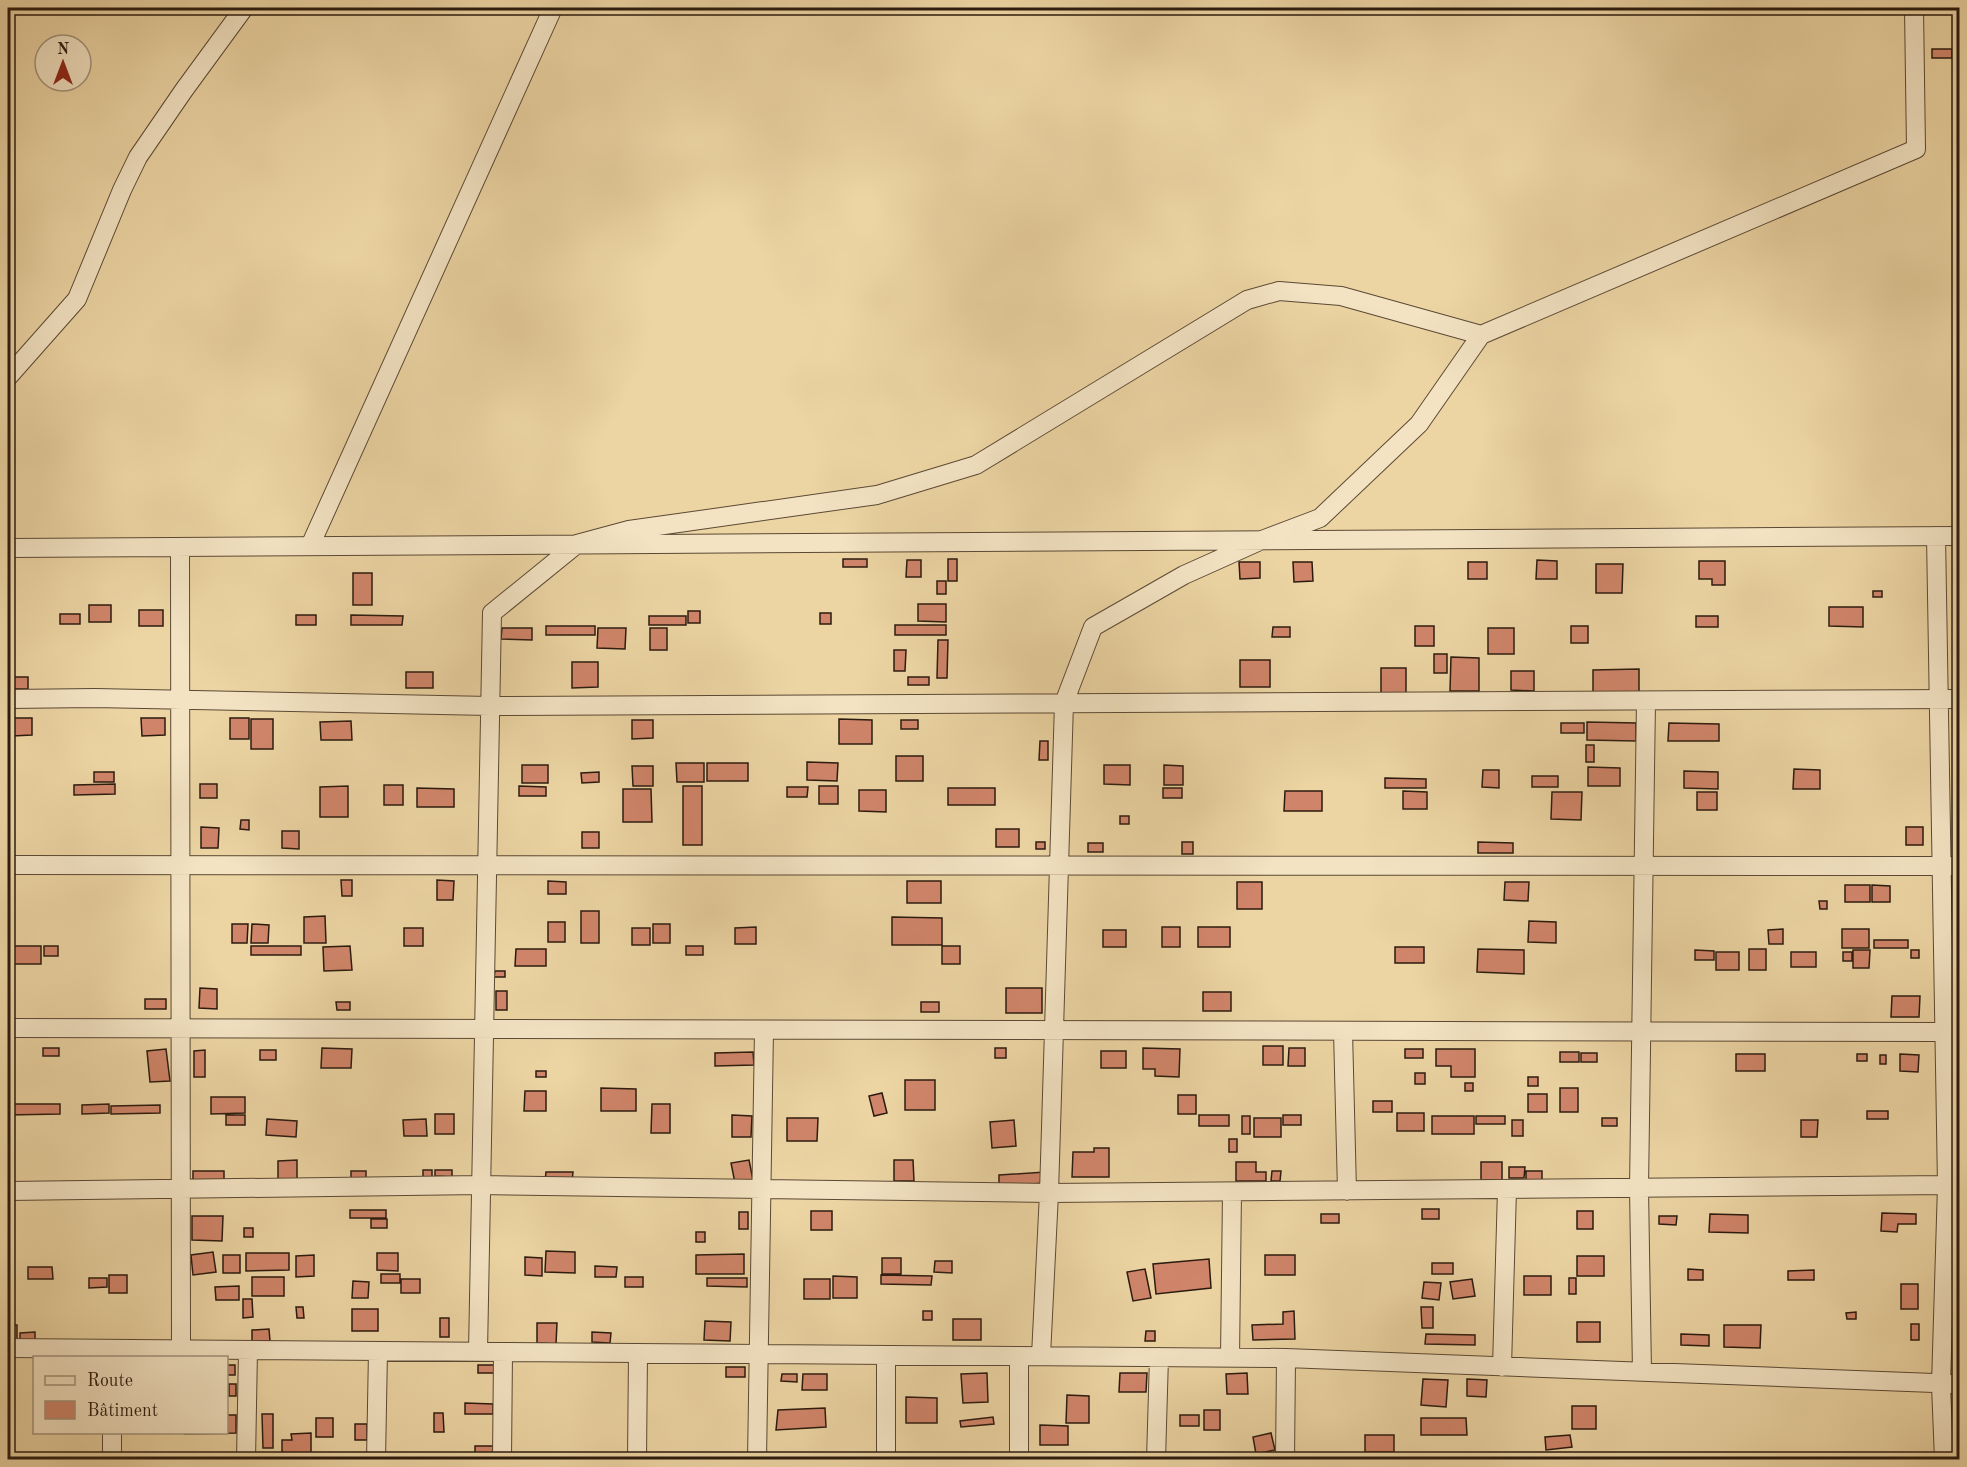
<svg xmlns="http://www.w3.org/2000/svg" width="1967" height="1467" viewBox="0 0 1967 1467" font-family="'Old Standard TT',serif">
<rect width="100%" height="100%" fill="#ecd4a3"/>
<filter id="stains"><feTurbulence type="fractalNoise" baseFrequency=".00333" numOctaves="4"/><feColorMatrix values="0 0 0 0 .2 0 0 0 0 .09 0 0 0 0 .02 0 0 0 .5 -.17"/></filter>
<radialGradient id="worn" r=".72"><stop offset=".6" stop-color="#630" stop-opacity="0"/><stop offset="1" stop-color="#630" stop-opacity=".3"/></radialGradient>
<path fill="#d0856a" stroke="#2b1b0f" stroke-width="1.5" d="M1932 49H1952V58H1932Z
M843 559H867V567H843Z
M948 559H957V581H948Z
M907 560H921V577H906Z
M1537 560 1557 561V579H1536Z
M1699 561H1725V585H1712V579H1699Z
M1239 562H1260V578L1240 579Z
M1293 562H1312L1313 581 1294 582Z
M1468 562H1487V579H1468Z
M1596 564H1623L1622 593H1596Z
M353 573H372V605H353Z
M937 581H946V594H937Z
M1873 591H1882V597H1873Z
M918 604H946V622L918 621Z
M89 605H111V622H89Z
M1829 607H1863V627L1829 626Z
M139 610H163V626H139Z
M688 611H700V623H688Z
M820 613H831V624H820Z
M60 614H80V624H60Z
M296 615H316V625H296Z
M351 615 403 616 402 625H351Z
M649 616H686V625H649Z
M1696 616H1718V627H1696Z
M895 625H946V635H895Z
M546 626H595V635H546Z
M1415 626H1434V646H1415Z
M1571 626H1588V643H1571Z
M1273 627H1290V637H1272Z
M502 628H532V640L501 639Z
M598 628H626L625 649 597 648Z
M650 628H667V650H650Z
M1488 628H1514V654H1488Z
M938 640H948L947 678H937Z
M894 650H906L905 671H894Z
M1434 654H1447V673H1434Z
M1451 657 1479 658V691H1450Z
M1240 660H1270V687H1240Z
M572 662H598V687L572 688Z
M1381 668H1406V694H1381Z
M1639 669V692H1593V670Z
M1511 671H1534V691L1511 690Z
M406 672H433V688H406Z
M8 677H28V689H8Z
M908 677H929V685H908Z
M12 718H32V735L12 736Z
M141 718H165V735L142 736Z
M230 718H249V739H230Z
M251 719H273V749H251Z
M839 719 872 720V744H839Z
M632 720H653V738L632 739Z
M901 720H918V729H901Z
M351 721 352 740H321L320 722Z
M1587 722 1636 723V741L1587 740Z
M1561 723H1584V733H1561Z
M1669 723 1719 724V741H1668Z
M1040 741H1048V760H1039Z
M1586 745H1594V762H1586Z
M896 756H923V781H896Z
M807 762 838 763 837 781 807 780Z
M676 763H704V782H677Z
M707 763H748V781H707Z
M522 765H548V783H522Z
M1104 765H1130V785L1104 784Z
M1164 765 1183 766V785H1164Z
M632 766H653V786H633Z
M1588 767 1620 768V786H1588Z
M1794 769 1820 770V789H1793Z
M1483 770H1499V788L1482 787Z
M1684 771 1718 772V789L1684 788Z
M94 772H114V782H94Z
M599 772V782L582 783 581 773Z
M1532 776H1558V787H1532Z
M1385 778 1426 779V788H1385Z
M115 784V794L74 795V785Z
M200 784H217V798H200Z
M384 785H403V805H384Z
M348 786V817H320V787Z
M519 786 546 787V796H519Z
M683 786H702V845H683Z
M819 786H838V804H819Z
M787 787H808L807 797H787Z
M417 788 454 789V807H417Z
M948 788H995V805H948Z
M1163 788H1182V798H1163Z
M623 789H651L652 822H623Z
M859 790H886V812L859 811Z
M1285 791H1322V811H1284Z
M1403 791 1427 792V809H1403Z
M1552 792H1582L1581 820 1551 819Z
M1697 792H1717V810H1697Z
M1120 816H1129V824H1120Z
M241 820H249V830L240 829Z
M201 827 219 828 218 848H201Z
M1906 827H1923V845H1906Z
M996 829H1019V847H996Z
M282 831H299V849L282 848Z
M582 832H599V848H582Z
M1036 842H1045V849H1036Z
M1182 842H1193V854H1182Z
M1478 842 1513 843V853H1478Z
M1088 843H1103V852H1088Z
M341 880H352V896H342Z
M437 880 454 881 453 900H437Z
M1956 880H1960V897L1956 896Z
M548 881 566 882V894H548Z
M907 881H941V903H907Z
M1237 882H1262V909H1237Z
M1505 882H1529L1528 901 1504 900Z
M1845 885H1870V902H1845Z
M1872 885 1890 886V902H1872Z
M1819 901H1827V909H1820Z
M581 911H599V943H581Z
M325 916 326 943H304V917Z
M892 917 942 918V945H892Z
M1529 921 1556 922V943L1528 942Z
M548 922H565V942H548Z
M232 924H248L247 943H232Z
M252 924 269 925 268 943H251Z
M653 924H670V943H653Z
M756 927V944H735V928Z
M1162 927H1180V947H1162Z
M1198 927H1230V947H1198Z
M404 928H423V946H404Z
M632 928H650V945H632Z
M1783 929V944H1769L1768 930Z
M1842 929H1869V948H1842Z
M1103 930H1126V947H1103Z
M1874 940H1908V948H1874Z
M10 946H41V964H10Z
M44 946H58V956H44Z
M251 946H301V955H251Z
M350 946 352 970 324 971 323 947Z
M686 946H703V955H686Z
M942 946H960V964H942Z
M1395 947H1424V963H1395Z
M516 949H546V966H515Z
M1478 949 1524 950V974L1477 972Z
M1749 949H1766V970H1749Z
M1695 950 1714 951V960H1695Z
M1853 950H1870L1869 968H1853Z
M1911 950H1919V958H1911Z
M1716 952H1739V970H1716Z
M1791 952H1816V967H1791Z
M1843 952H1852V961H1843Z
M495 971H505V977H494Z
M200 988 217 989V1009L199 1008Z
M1006 988H1042V1013H1006Z
M496 991H507V1010H496Z
M1203 992H1231V1011H1203Z
M1892 996H1920L1919 1017H1891Z
M145 999H166V1009H145Z
M336 1002H350V1010H337Z
M921 1002H939V1012H921Z
M1263 1046H1283V1065H1263Z
M43 1048H59V1056H43Z
M322 1048 352 1049 351 1068H321Z
M995 1048H1006V1058H995Z
M1143 1048 1180 1049 1179 1077 1155 1076V1069H1143Z
M1289 1048H1305V1066H1288Z
M166 1049 170 1081 150 1082 147 1051Z
M1405 1049H1423V1058H1405Z
M1436 1049H1475V1077H1451V1066H1436Z
M205 1050V1077H194V1051Z
M260 1050H276V1060H260Z
M1101 1051H1126V1068H1101Z
M753 1052 754 1065 715 1066V1053Z
M1560 1052H1579V1062H1560Z
M1581 1053H1597V1062H1581Z
M1736 1054H1765V1071H1736Z
M1857 1054H1867V1061H1857Z
M1900 1054 1919 1055 1918 1072 1900 1071Z
M1880 1055H1886V1064H1880Z
M536 1071H546V1077H536Z
M1415 1073H1425V1084H1415Z
M1528 1077H1538V1086H1528Z
M905 1080H935V1110H905Z
M1465 1083H1473V1091H1465Z
M601 1088 636 1089V1111H601Z
M1560 1088H1578V1112H1560Z
M525 1091H546V1111H524Z
M882 1093 887 1113 874 1116 869 1096Z
M1528 1094H1547V1112H1528Z
M1178 1095H1196V1114H1178Z
M211 1097H245V1113L211 1114Z
M1373 1101H1392V1112H1373Z
M8 1104H60V1114L8 1115Z
M109 1104V1113L82 1114V1105Z
M652 1104H670V1133H651Z
M160 1105V1113L111 1114V1106Z
M1867 1111H1888V1119H1867Z
M1397 1113H1424V1131H1397Z
M435 1114H454V1134H435Z
M226 1115H245V1125H226Z
M732 1115 752 1116 751 1137H732Z
M1199 1115H1229V1126H1199Z
M1283 1115H1301V1125H1283Z
M1242 1116H1250V1134H1242Z
M1432 1116H1474V1134H1432Z
M1476 1116H1505V1124H1476Z
M787 1118H818L817 1141H787Z
M1254 1118H1281V1137H1254Z
M1602 1118H1617V1126H1602Z
M267 1119 297 1121 296 1137 266 1135Z
M426 1119 427 1136H404L403 1120Z
M1014 1120 1016 1146 992 1148 990 1122Z
M1512 1120H1523V1136H1512Z
M1801 1120H1818L1817 1137H1801Z
M1229 1139H1237V1152H1229Z
M1094 1148H1109V1177H1072L1073 1152H1094Z
M297 1160V1180H278V1161Z
M749 1160 753 1180 735 1183 731 1163Z
M894 1160H913L914 1181H894Z
M1236 1162H1256V1172H1266V1181H1236Z
M1481 1162H1502V1180H1481Z
M1509 1167H1525L1524 1178H1509Z
M423 1170H432V1177H423Z
M435 1170H452V1177L435 1176Z
M193 1171H224V1181H193Z
M351 1171H366V1181H351Z
M1272 1171H1281L1280 1181H1271Z
M1526 1171H1542V1182H1526Z
M546 1172H573L572 1181H545Z
M1045 1172 1046 1183 999 1186V1175Z
M1422 1209H1439V1219H1422Z
M350 1210H386V1218H350Z
M811 1211H832V1230H811Z
M1577 1211H1593V1229H1577Z
M739 1212H748V1229H739Z
M1882 1213 1916 1214V1224H1898L1897 1232 1881 1231Z
M1321 1214H1339V1223H1321Z
M1710 1214 1748 1215V1233L1709 1232Z
M192 1216H223L222 1241 192 1240Z
M1659 1216H1677L1676 1225 1659 1224Z
M371 1219H387V1228H371Z
M244 1228H253V1237H244Z
M696 1232H705V1242H696Z
M546 1251 575 1252V1273L545 1272Z
M213 1252 216 1272 193 1275 191 1255Z
M246 1253H289V1270L246 1271Z
M377 1253H398V1271L377 1270Z
M744 1254V1274H696V1255Z
M223 1255H240V1273H223Z
M314 1255V1276L296 1277V1256Z
M1265 1255H1295V1275H1265Z
M1577 1256H1604V1276H1577Z
M525 1257 542 1258V1276L525 1275Z
M882 1258H901V1274H882Z
M1209 1259 1211 1288 1156 1294 1153 1264Z
M935 1261H952V1273L934 1272Z
M1432 1263H1453V1274H1432Z
M595 1266 617 1267 616 1277H595Z
M28 1267H52L53 1279H28Z
M1145 1269 1151 1298 1133 1301 1127 1272Z
M1688 1269 1703 1270V1280H1688Z
M1814 1270V1280H1788V1271Z
M381 1274H400V1283H381Z
M109 1275H127V1293H109Z
M881 1275 932 1276 931 1285 881 1284Z
M833 1276 857 1277V1298H833Z
M1524 1276H1551V1295H1524Z
M252 1277H284V1296H252Z
M625 1277H643V1287H625Z
M89 1278H107V1287L89 1288Z
M707 1278H747V1287L707 1286Z
M1569 1278H1576V1294H1569Z
M401 1279H420V1293H401Z
M804 1279H830V1299H804Z
M1472 1279 1475 1296 1453 1299 1450 1282Z
M353 1281 369 1282 368 1298H352Z
M1424 1282 1441 1283 1439 1300 1422 1298Z
M1901 1284H1918V1309H1901Z
M239 1286V1300H216L215 1287Z
M243 1299H252L253 1317 243 1318Z
M296 1307H303L304 1318H297Z
M1421 1307H1433V1328H1422Z
M352 1309H378V1331H352Z
M923 1311H932V1320H923Z
M1294 1311 1295 1339 1253 1340 1252 1325 1283 1324V1312Z
M1856 1312V1319H1847L1846 1313Z
M440 1318H449V1337H440Z
M953 1319H981V1340H953Z
M705 1321 731 1322 730 1341 704 1340Z
M1577 1322H1600V1342H1577Z
M537 1323H557L556 1344 537 1343Z
M1911 1324H1919V1340H1911Z
M8 1325H17V1341H8Z
M1724 1325H1761L1760 1348 1724 1347Z
M269 1329 270 1341H252V1330Z
M1146 1331H1155V1341H1145Z
M35 1332V1342H20V1333Z
M592 1332 611 1333 610 1343 592 1342Z
M1426 1334 1475 1335V1345L1425 1344Z
M1681 1334 1709 1335V1346L1681 1345Z
M226 1365H235V1375H226Z
M478 1365H494V1373H478Z
M726 1367H745V1377H726Z
M987 1373 988 1402 963 1403 961 1374Z
M1120 1373H1147L1146 1392H1119Z
M1247 1373 1248 1394H1227L1226 1374Z
M782 1374H797V1382L781 1381Z
M803 1374H827V1390H802Z
M1423 1379 1448 1380 1446 1407 1421 1405Z
M1467 1379 1487 1380 1486 1397 1467 1396Z
M229 1384H236V1396H229Z
M1067 1395 1089 1396V1423H1066Z
M906 1397 937 1398V1423H906Z
M465 1403 493 1404V1414H465Z
M1572 1406H1596V1429H1572Z
M825 1408 826 1427 776 1430 778 1410Z
M1204 1410H1220V1430H1204Z
M434 1413H443L444 1432H434Z
M262 1414H273V1448H263Z
M226 1415H236V1433L185 1434V1432H226Z
M1180 1415H1199V1426H1180Z
M993 1417 994 1424 961 1427 960 1421Z
M316 1418H333V1437H316Z
M1421 1418H1466L1467 1435H1421Z
M355 1424H367V1440H355Z
M1040 1425 1068 1426V1445H1040Z
M311 1433V1460H282V1440H292L291 1434Z
M1271 1433 1275 1450 1256 1454 1253 1437Z
M1365 1435H1394V1452H1365Z
M1570 1435 1572 1447 1546 1450 1545 1437Z
M475 1446H496V1460H475Z
M329 1455H364V1460H329Z
M649 1455H667V1460H649Z"/>
<g fill="none" stroke-linecap="round" stroke-linejoin="round">
<defs>
<path id="street" d="M8 377 77 299 122 190 138 157 184 90 244 8
M1936 536 1947 1185 1941 1385 1944 1460
M310 546 553 8
M180 547 181 1350
M8 548 1960 536
M8 699 95 698 490 706 1960 699
M8 865 1960 866
M8 1028 1944 1032
M1343 1031 1347 1191
M8 1191 481 1185 1049 1193 1947 1185
M8 1348 1286 1358 1960 1384
M478 1352 492 613 577 544 629 530 877 495 976 465 1247 300 1279 291 1341 296 1481 335
M886 1355V1460
M1041 1356 1049 1193 1064 703 1093 627 1184 575 1262 540 1320 518 1419 424 1481 335 1916 149 1914 8
M1230 1358 1232 1192
M1502 1367 1507 1189
M1642 1372 1639 1188 1646 701
M112 1432V1460
M246 1460 248 1350
M376 1460 378 1351
M502 1460 503 1352
M637 1460 638 1353
M757 1460 764 1030
M1019 1460V1356
M1156 1460 1159 1357
M1285 1460 1286 1358"/>
</defs>
<use href="#street" stroke="#5b4934" stroke-width="20"/>
<use href="#street" stroke="#f3e3c3" stroke-width="18"/>
</g>
<rect width="1967" height="1467" fill="none" stroke="#ecd4a3" stroke-width="30"/>
<rect x="9" y="9" width="1949" height="1449" fill="none" stroke="#2b1b0f" stroke-width="3"/>
<rect x="15" y="15" width="1937" height="1437" fill="none" stroke="#2b1b0f" stroke-width="1.5"/>
<rect x="33" y="1356" width="195" height="78" fill="#f3e3c3" stroke="#a3937b" stroke-width="1.5"/>
<rect x="45" y="1376" width="30" height="9" fill="#f3e3c3" stroke="#a3937b" stroke-width="1.5"/>
<text x="87" y="1386" font-size="18" fill="#2b1b0f">Route</text>
<rect x="45" y="1401" width="30" height="18" fill="#d0856a" stroke="#a3937b" stroke-width="1.5"/>
<text x="87" y="1416" font-size="18" fill="#2b1b0f">Bâtiment</text>
<g transform="translate(63 63)"><circle r="28" fill="#f3e3c3" stroke="#a3937b" stroke-width="1.5"/>
<path d="M0-4.5L10 22L0 15L-10 22Z" fill="#8f2418"/>
<text y="-9" font-size="16" font-weight="bold" text-anchor="middle" fill="#2b1b0f">N</text>
</g>
<rect width="100%" height="100%" filter="url(#stains)"/>
<rect width="100%" height="100%" fill="url(#worn)"/>
</svg>
